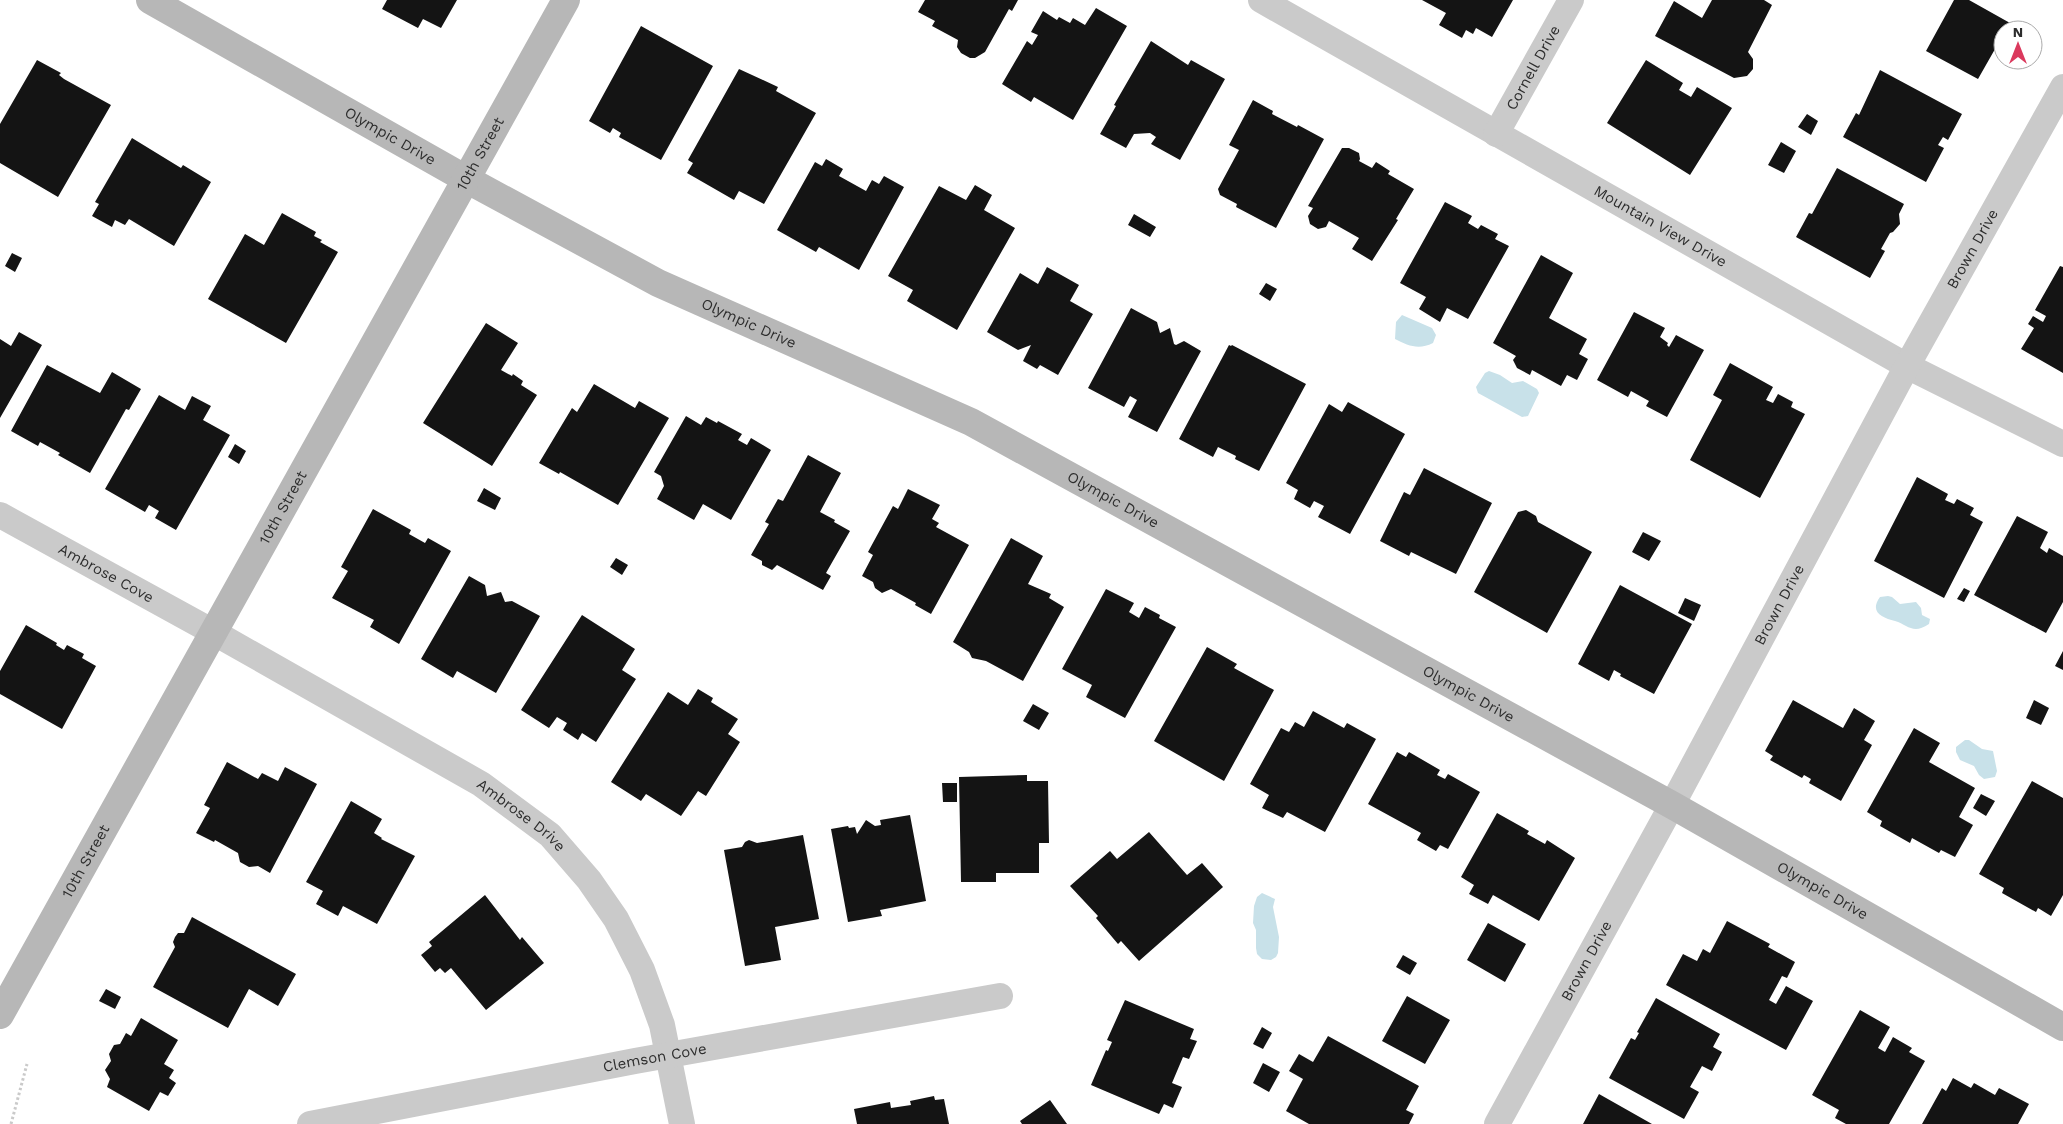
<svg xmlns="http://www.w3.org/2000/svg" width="2063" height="1124" viewBox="0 0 2063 1124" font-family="'Work Sans',sans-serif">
<rect width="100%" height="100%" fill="#fff"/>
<path fill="#c8e1e9" d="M1402 315 1432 328 1436 335 1433 343C1419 350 1408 346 1395 339L1396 322Z
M1489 371 1500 375 1512 383 1523 381 1537 389 1539 393 1528 416 1522 417 1478 393 1476 387 1485 373Z
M1888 596 1892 597 1900 604 1916 602 1921 608 1922 615 1930 619 1929 624C1913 635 1908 625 1895 621 1882 618 1869 612 1880 597Z
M1965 740H1969L1982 749 1993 751 1997 771 1995 777 1984 779 1979 775 1974 766 1960 760 1956 752V747Z
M1262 893 1275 899 1273 907 1279 937 1278 953 1276 957 1271 960 1262 959 1257 954 1256 948V930L1253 923 1254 906 1257 897Z"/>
<path fill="#141414" d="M387 0H457L441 28 423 19 418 28 382 9Z
M925 0H1018L1012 11 1009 9 985 52 975 58H970L961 53 957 47 958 40 932 26 935 21 918 12Z
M1422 0H1513L1492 37 1476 28 1473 34 1466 30 1462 38 1439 25 1446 13Z
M1712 0H1764L1772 5 1748 52 1753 59V69L1747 76 1734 78 1655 36 1674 1 1702 18Z
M1954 0H1969L2010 23 2006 30H2003V35L1978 79 1926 51Z
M1096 8 1127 26 1073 120 1034 97 1031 102 1002 84 1027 41 1032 45 1038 35 1031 32 1043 11 1057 20 1059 17 1070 23 1073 18 1085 25Z
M641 26 713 66 661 160 619 137 621 133 613 128 610 133 589 121Z
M1151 41 1185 63 1188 65 1191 60 1225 79 1180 160 1151 144 1156 137 1150 133 1134 134 1126 148 1100 134 1116 106 1114 105Z
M37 60 61 73 59 75 64 79 111 105 58 197 0 163V124Z
M1646 60 1683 83 1679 90 1691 97 1697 87 1732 108 1690 175 1607 123Z
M739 69 778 87 776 91 816 113 764 204 739 191 734 200 687 173 693 163 688 160Z
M1880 70 1962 114 1948 140 1943 137 1938 145 1944 148 1926 182 1843 137 1856 113 1859 115Z
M1253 100 1273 111 1272 114 1297 127 1298 125 1324 139 1276 228 1236 207 1237 204 1220 195 1218 189 1239 150 1229 145Z
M1807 114 1818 121 1811 135 1798 127Z
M132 138 181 168 183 165 211 182 174 246 129 219 125 225 115 220 112 227 92 216 99 204 95 202Z
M1781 142 1796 151 1784 173 1768 165Z
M1342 148H1349L1359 153 1360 159 1359 161 1372 168 1376 162 1390 171 1388 174 1414 189 1396 219 1398 220 1372 261 1352 249 1359 238 1329 221 1326 227 1318 229 1310 224 1308 216 1313 208 1308 206Z
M826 159 843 169 839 176 866 191 872 180 879 184 884 176 904 187 859 270 819 247 816 252 777 230 815 162 822 166Z
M1837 168 1904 204 1899 214 1900 224 1893 232 1890 233 1881 249 1885 251 1870 278 1796 237 1809 213 1812 214Z
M975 185 992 195 984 210 1015 228 957 330 907 301 913 290 888 276 939 186 966 200Z
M1445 202 1472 216 1468 223 1478 229 1481 225 1498 234 1495 239 1509 246 1468 319 1447 308 1440 322 1419 309 1426 297 1400 283Z
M282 213 316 232 314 236 322 240 320 242 338 252 286 343 208 299 245 234 264 245Z
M1134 214 1156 227 1150 237 1128 225Z
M12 253 22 258 15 272 5 266Z
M1541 255 1573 273 1549 318 1587 339 1579 354 1588 359 1577 380 1567 375 1561 386 1532 370 1530 375 1517 368 1513 360 1516 356 1493 343Z
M2060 266 2063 267V373L2021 349 2034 328 2028 324 2033 316 2043 322 2046 316 2035 310Z
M1047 267 1079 285 1070 301 1093 314 1058 375 1040 365 1037 369 1023 361 1031 345 1018 350 987 332 1020 273 1038 284Z
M1266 283 1277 289 1270 301 1259 294Z
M1131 308 1157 322 1160 333 1170 328 1174 344 1176 345 1184 341 1201 351 1157 432 1128 417 1137 400 1130 396 1124 407 1088 388Z
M1634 312 1665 328 1660 337 1668 343 1667 345 1669 347 1676 335 1704 350 1667 417 1646 406 1649 401 1631 391 1628 397 1597 380Z
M486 323 518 343 501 370 512 376 513 374 523 381 521 385 537 395 492 466 423 423Z
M19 332 42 345 0 418V339L11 346Z
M1229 345 1231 346 1232 345 1306 384 1259 471 1235 459 1236 456 1218 447 1213 457 1179 439Z
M1730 363 1773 387 1766 400 1773 403 1778 394 1793 402 1791 407 1805 414 1760 498 1690 460 1722 400 1713 395Z
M47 365 100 393 112 372 141 389 129 410 126 409 90 473 58 455 60 453 40 442 38 446 11 431Z
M594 384 635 408 639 401 669 418 618 505 560 472 559 474 539 463 572 408 577 412Z
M159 395 185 410 192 396 211 406 203 420 230 435 176 530 155 518 159 511 149 505 145 512 105 489Z
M1348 402 1405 434 1350 534 1318 517 1324 506 1314 501 1310 508 1294 499 1298 490 1286 483 1329 404 1342 412Z
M686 416 701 425 706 417 717 423 718 421 742 434 738 440 747 445 751 438 771 450 731 520 703 504 694 520 657 499 664 486 661 476 654 472Z
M235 444 246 451 239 464 228 457Z
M808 455 841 473 820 512 835 520 834 522 850 531 826 573 831 576 823 590 777 565 772 570 762 565V561L751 555 769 524 765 522 778 499 783 501Z
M1424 468 1492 503 1456 574 1411 552 1409 556 1380 541 1404 492 1410 495Z
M1917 477 1948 494 1945 500 1954 504 1957 499 1974 508 1970 515 1983 522 1944 598 1874 561Z
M484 488 501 498 495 510 477 501Z
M908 489 940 505 932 519 939 523 936 527 969 545 931 614 915 605 916 603 891 589 882 593 875 588 873 582 862 576 873 555 868 552 893 506 898 509Z
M373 509 411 530 409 534 425 543 428 538 451 551 399 644 370 627 374 620 332 598 348 571 341 567Z
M1526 510 1536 516 1538 522 1592 552 1547 633 1474 592 1518 512Z
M2017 516 2048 532 2040 548 2047 553 2049 548 2063 556V602L2046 633 1974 595Z
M1643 532 1661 541 1649 561 1632 552Z
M1011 538 1043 556 1028 584 1051 594 1049 598 1064 607 1023 681 986 661 972 658 969 652 953 642Z
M616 558 628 565 622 575 610 567Z
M469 576 485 585 487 596 501 592 505 602 512 601 540 616 496 693 457 671 453 678 421 659Z
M1620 585 1692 624 1654 694 1620 676 1621 674 1614 670 1609 681 1578 664Z
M1964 588 1970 591 1964 602 1957 599Z
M1106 589 1134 603 1129 612 1139 618 1145 607 1160 615 1159 618 1176 627 1125 718 1086 697 1092 685 1062 669Z
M1685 598 1701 605 1694 621 1678 613Z
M582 615 635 649 622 670 636 679 596 742 582 733 578 740 563 730 567 723 557 717 549 728 521 710Z
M26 625 57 643 56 645 64 650 67 645 84 654 82 658 96 666 62 729 0 694V671Z
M1207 647 1237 664 1234 668 1274 690 1224 781 1154 741Z
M2063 651V670L2055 666Z
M698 689 713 698 711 702 738 719 728 734 740 742 706 796 698 791 681 816 646 794 641 801 611 782 668 692 688 705Z
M1793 700 1843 728 1854 708 1875 721 1864 740 1872 745 1841 801 1809 783 1811 779 1804 775 1802 778 1770 760 1773 756 1765 751Z
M2034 700 2049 708 2041 725 2026 718Z
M1033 704 1049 713 1039 730 1023 721Z
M1313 711 1344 728 1347 723 1376 739 1325 832 1287 812 1283 818 1262 808 1269 795 1250 784 1281 728 1289 732 1295 722 1304 727Z
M1914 728 1940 743 1929 762 1975 788 1959 817 1973 825 1955 857 1941 850 1939 853 1912 838 1910 843 1880 826 1882 821 1867 812Z
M1397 752 1406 757 1409 752 1440 770 1437 775 1445 779 1448 774 1480 792 1448 849 1440 845 1436 851 1417 840 1421 833 1368 804Z
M227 762 258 779 262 773 278 781 285 767 317 784 270 873 258 866 249 867 240 862 238 853 215 840 214 842 196 833 210 808 204 805Z
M1027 775V781H1048L1049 843H1039V873H996V882H961L959 777Z
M2032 781 2063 798V895L2051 916 2038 908 2036 912 2002 893 2004 888 1979 874Z
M942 783H957V802H943Z
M1981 794 1995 801 1986 816 1973 808Z
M351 801 382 819 374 833 382 838 381 839 415 856 377 924 343 906 338 916 316 904 323 891 306 882Z
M1497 813 1529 831 1527 834 1545 844 1547 840 1575 858 1539 921 1493 895 1488 904 1469 894 1474 885 1461 877Z
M910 815 926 901 880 910 882 916 848 922 831 829 848 826 849 828 855 827 857 834 866 820 875 826 881 825 880 820Z
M1149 832 1187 875 1202 863 1223 887 1139 961 1121 941 1118 944 1096 918 1098 916 1070 886 1110 851 1117 859Z
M803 835 819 919 775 927 781 960 745 966 724 850 742 847 745 842 749 840 757 843Z
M485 895 520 940 522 937 544 963 486 1010 451 968 445 973 440 968 435 972 421 955 432 946 429 942Z
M192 917 296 974 278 1006 249 989 228 1028 153 987 175 947 173 942 175 937 178 933H184Z
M1727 921 1770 944 1768 947 1795 962 1787 978 1782 976 1769 1000 1776 1004 1786 986 1813 1001 1786 1050 1666 985 1683 954 1697 961 1703 949 1710 953Z
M1488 923 1526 944 1505 982 1467 960Z
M1403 955 1417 963 1410 975 1396 967Z
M106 989 121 997 115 1009 99 1001Z
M1407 996 1450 1020 1425 1064 1382 1041Z
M1656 998 1720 1034 1713 1047 1722 1052 1712 1071 1702 1066 1690 1087 1699 1092 1684 1119 1609 1078 1631 1038 1635 1040 1639 1033 1637 1032Z
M1125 1000 1194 1029 1190 1039 1197 1041 1189 1059 1183 1057 1172 1083 1182 1087 1173 1108 1164 1104 1159 1114 1091 1085 1106 1050 1108 1051 1112 1042 1107 1040Z
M1860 1010 1890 1027 1878 1048 1885 1052 1893 1037 1912 1048 1909 1052 1925 1061 1889 1124H1846L1835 1118 1839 1110 1812 1095Z
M141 1018 178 1040 164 1064 174 1070 169 1078 176 1083 168 1096 160 1092 149 1111 107 1087 110 1079 105 1070 111 1061 109 1054 114 1045 120 1044 126 1033 131 1036Z
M1262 1027 1272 1033 1263 1049 1253 1044Z
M1328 1036 1419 1086 1406 1110 1414 1114 1409 1124H1309L1286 1111 1303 1079 1289 1071 1299 1054 1313 1062Z
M1263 1063 1280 1072 1269 1092 1253 1083Z
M1953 1078 1971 1088 1974 1083 1995 1095 1999 1088 2029 1104 2018 1124H1922L1942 1088 1946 1091Z
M1599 1094 1652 1124H1583Z
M934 1096 935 1100 944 1099 949 1124H857L854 1109 890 1102 891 1108 911 1105 910 1101Z
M1050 1100 1067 1124H1022L1020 1121Z"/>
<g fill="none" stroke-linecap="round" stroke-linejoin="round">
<path stroke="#cacaca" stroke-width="3" stroke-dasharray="2.5 2.5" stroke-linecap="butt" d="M11 1124 27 1064"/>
<g stroke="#cacaca" stroke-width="26">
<path id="s1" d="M1261 0 1907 366 2063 444"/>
<path id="s2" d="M1496 134 1571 0"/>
<path id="s3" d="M0 515 213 632 481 784 550 835 589 880 616 919 642 970 662 1025 682 1124"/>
<path id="s4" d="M310 1124 635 1061 1000 996"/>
<path id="s5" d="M1497 1124 1672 805 1907 366 2063 87"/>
</g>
<g stroke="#b7b7b7" stroke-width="28">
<path id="s6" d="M150 0 466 179 658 283 971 422 1672 805 2063 1027"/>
<path id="s7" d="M0 1015 566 0"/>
</g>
</g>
<g text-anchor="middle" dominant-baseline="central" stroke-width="5" stroke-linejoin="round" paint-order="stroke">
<g font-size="15" fill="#2d2d2d" stroke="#fff">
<text stroke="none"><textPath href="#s2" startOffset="76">Cornell Drive</textPath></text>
<text stroke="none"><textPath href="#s6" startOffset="276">Olympic Drive</textPath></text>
<text stroke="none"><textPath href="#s7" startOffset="986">10th Street</textPath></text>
<text stroke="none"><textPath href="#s1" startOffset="459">Mountain View Drive</textPath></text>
<text stroke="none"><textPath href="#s5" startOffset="996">Brown Drive</textPath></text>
<text stroke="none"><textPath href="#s6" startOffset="681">Olympic Drive</textPath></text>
<text stroke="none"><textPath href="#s6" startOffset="1086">Olympic Drive</textPath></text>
<text stroke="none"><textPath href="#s7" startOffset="581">10th Street</textPath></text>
<text stroke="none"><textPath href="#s3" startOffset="121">Ambrose Cove</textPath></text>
<text stroke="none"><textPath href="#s5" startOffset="591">Brown Drive</textPath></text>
<text stroke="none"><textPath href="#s6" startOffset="1491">Olympic Drive</textPath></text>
<text stroke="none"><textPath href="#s3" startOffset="602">Ambrose Drive</textPath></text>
<text stroke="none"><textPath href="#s7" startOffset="176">10th Street</textPath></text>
<text stroke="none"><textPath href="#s6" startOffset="1896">Olympic Drive</textPath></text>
<text stroke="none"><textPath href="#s5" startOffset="186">Brown Drive</textPath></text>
<text stroke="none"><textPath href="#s4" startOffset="351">Clemson Cove</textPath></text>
</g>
</g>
<g transform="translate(2018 45)"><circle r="24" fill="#ffffff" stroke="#ababab"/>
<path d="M0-4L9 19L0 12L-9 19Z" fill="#db395d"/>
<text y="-8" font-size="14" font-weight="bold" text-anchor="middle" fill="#2d2d2d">N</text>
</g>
</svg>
